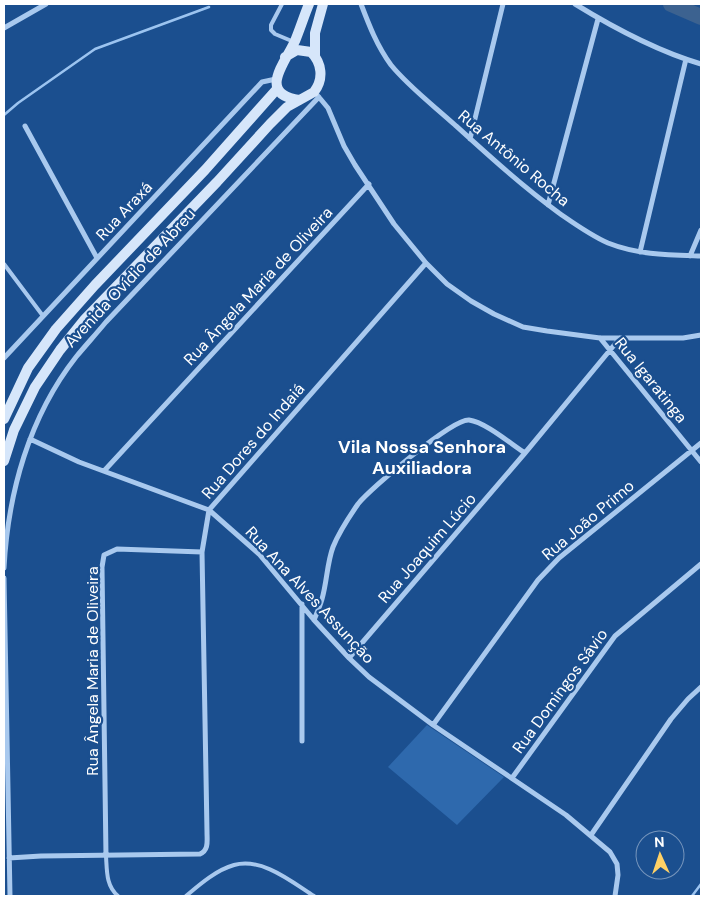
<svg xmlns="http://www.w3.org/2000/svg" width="705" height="900" viewBox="0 0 705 900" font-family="'DM Sans',sans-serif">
<rect width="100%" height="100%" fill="#1b4f8f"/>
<path fill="#2e69ad" d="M427 725 504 777 457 825 388 767Z"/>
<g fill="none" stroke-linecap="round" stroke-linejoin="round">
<path stroke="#9cc4f0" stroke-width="2.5" d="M4 115 18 103 95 49 209 7
M692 896 701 884"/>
<path stroke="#3c6290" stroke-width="16" d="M671 4 701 17"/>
<path stroke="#a9c9ee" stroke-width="4" d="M282 4 271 25V30L275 34 294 42
M4 264 43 316
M106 856C107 871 106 886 118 896
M186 896C199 885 216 870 234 865 262 857 292 882 314 896"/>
<path stroke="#a9c9ee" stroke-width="5" d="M361 4C369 25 377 46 391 65 409 87 433 105 455 125 488 155 522 186 559 213 575 224 590 235 608 243 638 255 670 255 701 256
M575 4C614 28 657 51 701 64
M4 28 46 4
M318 96 328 108 344 146 355 165 394 224 426 263 447 284 471 301 494 314 523 327 547 331 600 338H683L701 335
M25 126 97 258
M470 139 503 4
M548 205 598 19
M640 252 686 59
M690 256 701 230
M600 338 701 462
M4 358 262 82 276 79
M30 439 79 462 209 510 259 554 314 620 349 658 369 677 433 725 566 815 610 852 617 864 618 875 615 896
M104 471 369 184
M4 568C8 493 29 417 76 357 86 345 96 334 106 322L319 97
M4 578 10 896
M302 604V741
M314 620C317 613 320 606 322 599 327 582 327 563 333 547 339 532 349 517 358 504 371 488 452 419 469 420 485 422 511 444 525 453
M349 658 525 453 620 338
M433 725 538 580 559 558 701 443
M512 778 615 636 701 564
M591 835 671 719 688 699 701 687
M106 856 102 567 104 555 117 549 202 552
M9 858 41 856 200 854C209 850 207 841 207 832L202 552 209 510 426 263"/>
<path stroke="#d6e6fa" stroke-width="10" d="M315 56V33L323 4
M299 100C257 94 285 63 295 41 300 29 304 16 309 4
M4 419 28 368 56 329 95 285 205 170 277 89
M4 461 14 430 35 387 60 350 85 319 217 182 270 124 287 107 314 92C324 79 322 63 311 52L297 50 285 57"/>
</g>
<g text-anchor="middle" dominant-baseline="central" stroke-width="4.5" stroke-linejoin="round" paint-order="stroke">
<g font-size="16" fill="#fff" stroke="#1b4f8f">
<text transform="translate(514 158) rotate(40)">Rua Antônio Rocha</text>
<text transform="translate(124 211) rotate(-47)">Rua Araxá</text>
<text transform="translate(130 278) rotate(-47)">Avenida Ovídio de Abreu</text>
<text transform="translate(258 286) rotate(-47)">Rua Ângela Maria de Oliveira</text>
<text transform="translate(651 380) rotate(51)">Rua Igaratinga</text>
<text transform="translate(253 441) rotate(-49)">Rua Dores do Indaiá</text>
<text transform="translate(588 520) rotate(-40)">Rua João Primo</text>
<text transform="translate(427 548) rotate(-49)">Rua Joaquim Lúcio</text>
<text transform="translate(310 595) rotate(47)">Rua Ana Alves Assunção</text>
<text transform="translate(92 671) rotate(-90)">Rua Ângela Maria de Oliveira</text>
<text transform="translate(560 691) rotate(-54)">Rua Domingos Sávio</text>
</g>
<g font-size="18" font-weight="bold" fill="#fff" stroke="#1b4f8f">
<text x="422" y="447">Vila Nossa Senhora<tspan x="422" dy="21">Auxiliadora</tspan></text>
</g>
</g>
<rect width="705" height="900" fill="none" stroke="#ffffff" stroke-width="10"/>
<g transform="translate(660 855) rotate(357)"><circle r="24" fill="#1b4f8f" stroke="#7695bc"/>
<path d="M0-4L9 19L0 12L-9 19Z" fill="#ffd166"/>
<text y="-8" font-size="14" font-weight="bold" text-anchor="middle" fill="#ffffff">N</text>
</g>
</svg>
